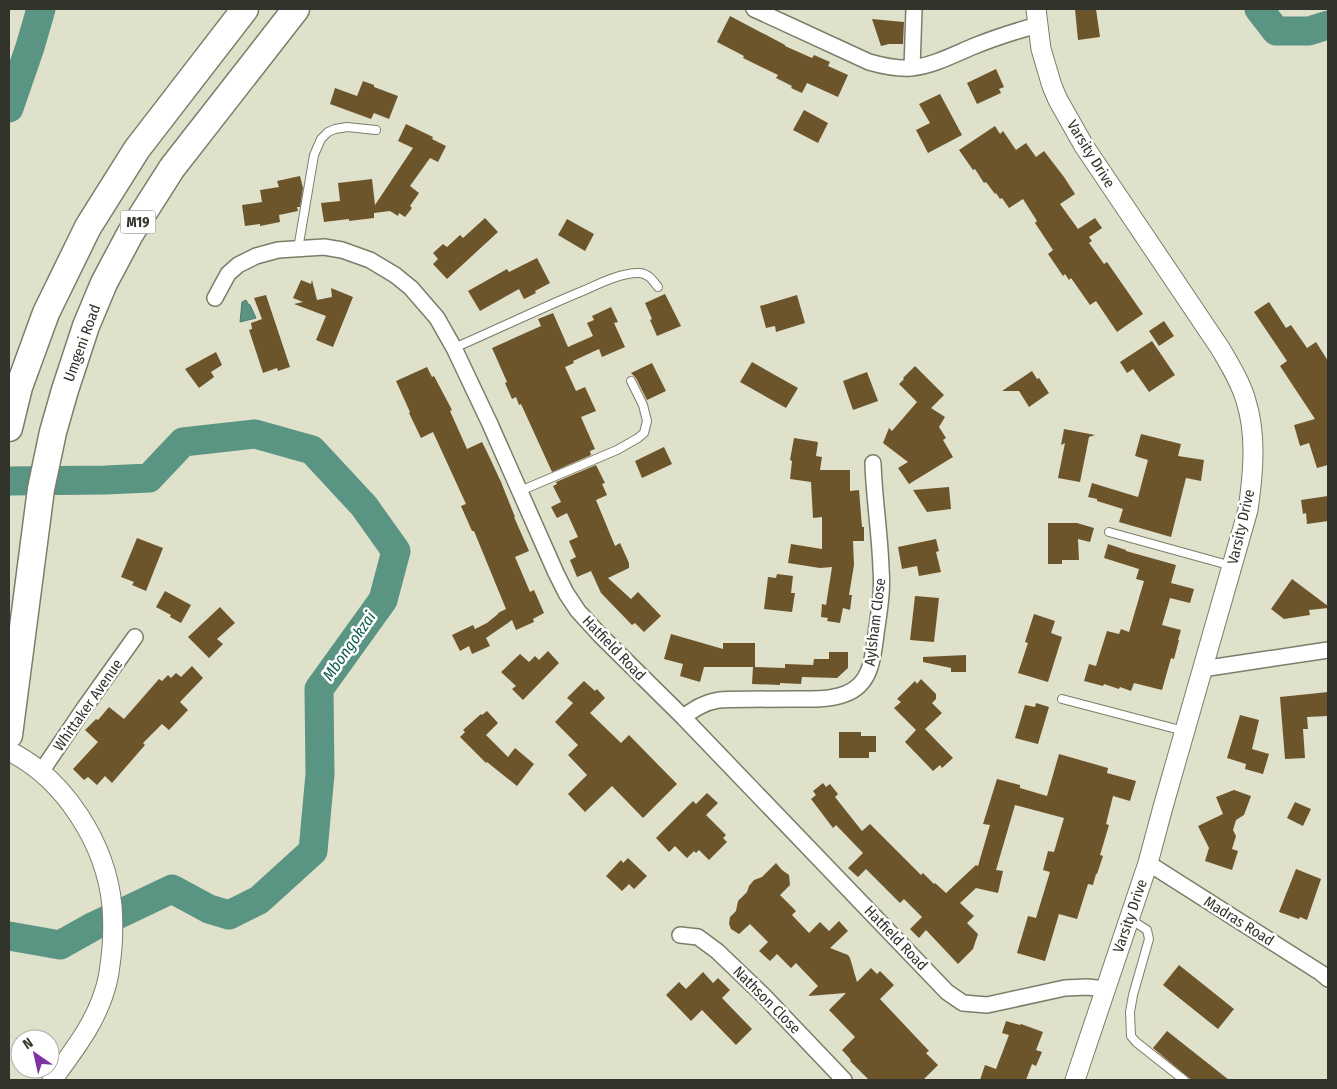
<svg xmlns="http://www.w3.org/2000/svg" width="1337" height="1089" viewBox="0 0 1337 1089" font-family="'Fira Sans Condensed',sans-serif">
<rect width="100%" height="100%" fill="#e0e1cb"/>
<path fill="#5a9483" stroke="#4e7768" d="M246 300 248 304 250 305 256 318 240 322 242 302Z"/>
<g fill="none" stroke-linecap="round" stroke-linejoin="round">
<path stroke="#5a9483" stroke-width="29" d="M1259 9 1276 31H1309L1328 25
M9 108 30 47 41 9
M9 481 106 480 149 478 183 442 255 434 312 450 364 506 396 551 383 600 319 689 320 774 313 851 259 900 229 915 209 909 172 889 94 926 60 945 9 936"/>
</g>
<path fill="#6d552b" d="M1075 9H1096L1100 37 1078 40Z
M730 16 785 45V46L812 58 814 55 830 62 828 66 848 75 838 97 807 83 802 93 791 88 792 86 776 78 778 75 743 58 744 56 717 42Z
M872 19 904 22 903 44H889L881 46Z
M996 69 1004 87 999 89 1001 93 977 104 967 83Z
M363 81 374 85V87L398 96 389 119 374 113 371 119 330 104 335 88 357 96Z
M940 94 962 135 928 153 916 130 930 123 919 104Z
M804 110 828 123 818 143 793 130Z
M406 124 433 137 432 139 446 146 438 162 430 158 410 186 419 193 410 206 412 208 405 217 399 213 398 216 390 211 374 213V218L349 221V219L324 222 321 203 340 201 338 183 372 179 375 205 413 148 398 141Z
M995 126 1000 134 1003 131 1016 150 1026 143 1036 157 1044 151 1064 177 1075 194 1060 204 1078 229 1095 218 1102 228 1089 237 1092 241 1089 243 1104 264 1107 262 1143 314 1117 332 1096 301 1090 305 1071 278 1069 280 1065 274 1063 276 1048 254 1053 250 1035 223 1037 221 1023 199 1009 208 1002 198 1000 199 996 193 995 194 986 182 984 183 975 169 973 170 959 150Z
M300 176 303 188 300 207H297L298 211 279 215 280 222 260 226V224L245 226 242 205 262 202 260 190 279 187 277 181Z
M485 218 498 232 447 279 433 264 438 259 433 253 443 244 447 247 460 235 463 238Z
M567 219 594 234 585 251 558 235Z
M537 258 550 283 535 291 536 293 524 299 519 289 480 311 468 291 507 269 509 272Z
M301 280 311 284 312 280 317 300 332 297 331 288 353 297 333 347 316 340 326 316 294 304 303 302 293 298Z
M665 294 681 326 657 336 650 320 652 319 645 303Z
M266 295 290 367 278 371 277 368 263 373 249 330 252 329 251 323 262 319 254 298Z
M797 295 805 323 776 332 775 326 766 328 760 306Z
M1269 302 1286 328 1291 325 1307 348 1316 342 1328 361V465L1317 468 1309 443 1300 446 1294 425 1315 419 1280 366 1287 361 1254 312Z
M611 307 618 322 614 323 625 347 602 357 599 349 573 361 574 363 565 367 576 391 585 387 596 411 581 417 595 449 590 451 591 455 552 472 521 404 519 405 516 397 512 399 505 383 507 382 492 348 541 326 538 319 553 313 568 347 593 336 587 323 594 320 592 316Z
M1164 321 1174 336 1159 346 1149 331Z
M1152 341 1175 375 1149 392 1133 369 1127 373 1120 362Z
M216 352 222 365 211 372 214 377 199 388 185 369Z
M752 362 798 388 786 408 740 382Z
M652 363 666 391 647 400 636 378 631 373Z
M915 366 944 395 931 408 945 417 939 427 946 438 943 440 953 457 909 484 898 468 908 462 883 443 889 428 892 431 917 402 899 384 904 379 903 378Z
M427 367 432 377 434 376 452 410 450 411 467 449 482 442 487 452 501 482 515 517H514L529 551 515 557 530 592 534 590 544 613 533 619 534 622 516 630 512 620 486 638 490 646 472 654 469 646 460 651 452 635 473 625 475 629 487 623 498 614V613L506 609 474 531H472L461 506 466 504 433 432 421 438 409 413 410 412 396 381Z
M1032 371 1037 379 1039 378 1049 393 1029 407 1019 391H1002Z
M867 372 878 401 853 410 843 381Z
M1064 429 1095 435 1089 437 1080 482 1058 478 1065 443 1061 445Z
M1141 434 1181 444 1178 456 1204 460 1201 481 1186 478 1171 537 1119 522 1123 509 1097 501V499L1088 497 1092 483 1138 497 1148 460 1135 456Z
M794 438 818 442 816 456 822 457 820 470H850V491L859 490 862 527H864V541H853L854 565 849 595H852L850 610 843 608 840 623 827 621 828 618 821 617 822 604 826 605 832 567 820 568 788 563 791 544 822 549V517L813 518 811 482 790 479 792 461 790 460Z
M664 447 672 464 642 478 635 461Z
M596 465 605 483 602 484 607 495 596 500 615 546 620 543 629 563V568L608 578 631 599 638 592 661 616 644 632 635 623 632 625 601 593 591 571 577 577 570 560 576 557 569 541 578 537 567 513 557 518 551 507 561 502 553 486 557 484 556 482Z
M949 487 951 509 927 512 913 490Z
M1328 496V521L1307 524 1306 513 1303 514 1301 500Z
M1048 523H1077L1094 528 1090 542 1078 539 1079 560H1062V564H1048Z
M137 538 163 548 146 591 132 585 134 582 121 577Z
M936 539 939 551 936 552 941 572 919 576 917 566 902 569 898 547Z
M1108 544 1126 550V551L1176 565 1171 583 1194 589 1190 603 1170 598 1162 625 1181 630 1178 640H1179L1174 659 1171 658 1162 690 1134 683 1131 691 1120 687 1119 689 1104 684 1103 686 1084 681 1089 664 1096 666 1107 631 1119 634 1121 629 1129 632 1144 581 1136 579 1139 569 1104 558Z
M777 574 793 576 791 593H795L792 612 764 609 768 577 776 578Z
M1292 579 1328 606V608L1309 610 1310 615 1284 619 1271 609Z
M165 591 191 605 181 623 170 617 171 615 156 607Z
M915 596 939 598 934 642 910 640Z
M220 607 235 623 217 639 223 644 209 658 188 637Z
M1034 614 1055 621 1051 633 1062 637 1048 682 1018 673 1028 643 1025 642Z
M671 634 723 649V643H755V667H704L700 682 680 676 683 664 664 659Z
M548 651 559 663 523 700 512 689 516 686 501 672 520 654 529 662 535 656 539 660Z
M829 652H848V668L837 678 802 677 801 684 780 683V685L752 684 753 667 785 668V664L813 665 814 659H829Z
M966 655V672H951V668L923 662V657Z
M192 666 203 678 180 702 188 710 169 730 162 724 143 743 145 745 112 783 105 776 97 785 88 777 84 780 73 769 98 742 85 730 96 719 98 720 109 707 124 719 159 679 162 681 168 675 171 678 176 673 181 677Z
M921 679 936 694V699L932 703 942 713 925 729 953 758 942 768 940 765 933 771 905 742 916 730 894 708 901 702 897 699 915 681 917 684Z
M584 681 595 691 597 689 605 698 590 713 621 743 629 735 677 784 643 818 612 786 585 812 568 794 587 775 568 755 578 745 555 722 573 703 567 698Z
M1328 692V716L1307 717 1308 729H1303L1305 758 1285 759 1280 697Z
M1036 703 1049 707 1038 744 1015 738 1025 705 1035 707Z
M487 711 498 723 486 735 508 757 515 748 534 764 517 786 487 762 486 763 460 737 465 732 463 730 481 714 482 715Z
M1240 715 1259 720 1252 749 1269 754 1263 774 1245 769 1246 764 1227 758Z
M839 732H861V736H876V752H869V758H839Z
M1059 754 1108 768 1107 773 1136 781 1130 801 1113 796 1106 824 1109 825 1100 855 1103 856 1097 874H1096L1093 885 1088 884 1077 919 1059 914 1045 961 1017 953 1028 916 1036 918 1050 872 1043 870 1048 851 1054 852 1064 818 1015 805 996 870 1003 871 998 893 976 888 960 903 974 916 967 923 978 934 973 949 958 964 926 930 919 938 910 929 922 917 904 899 900 903 866 869 858 877 848 868 863 853 836 825 833 828 811 799 816 795 813 791 823 783 826 787 830 784 838 794 835 797 862 831 870 824 921 875 923 873 934 884 935 883 946 893 976 865 978 866 990 825 983 824 997 779 1020 785V788L1047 796Z
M1234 790 1251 796 1244 815 1236 820 1233 830 1236 836 1232 849 1238 851 1232 870 1205 861 1209 848 1198 826 1223 814 1216 797Z
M707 793 718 803 706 815 726 835 723 838 727 842 709 860 699 850 696 853 694 851 687 858 675 846 669 852 656 838 693 801 696 804Z
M1295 802 1311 809 1303 826 1287 818Z
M628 858 647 876 634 889 629 884 622 891 606 876 621 860 623 863Z
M776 863 782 870 789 875 790 885 780 895 796 911 792 915 809 933 820 922 829 931 839 921 848 931 830 948 848 955 850 958 857 982 871 968 877 974 880 971 894 985 880 999 929 1051 926 1053 938 1065 923 1080H869L850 1061 851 1060 842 1050 855 1037 829 1010 846 993 808 996 818 986 796 963 791 968 777 954 770 961 759 951 768 942 750 924 739 934 731 929 729 924 730 917 736 911 738 901 747 892 749 886 754 880 762 877Z
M1296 869 1321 879 1307 920 1300 917 1299 919 1279 912Z
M1179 965 1234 1009 1218 1029 1163 985Z
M703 972 713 983 718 978 730 990 722 998 752 1029 736 1045 702 1010 691 1021 666 995 679 982 686 989Z
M1006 1021 1020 1025 1021 1024 1043 1032 1036 1050 1042 1052 1036 1066 1032 1064 1026 1080H980L985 1065 996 1069 1009 1035 1002 1033Z
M1167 1031 1229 1080H1192L1189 1078 1153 1048Z"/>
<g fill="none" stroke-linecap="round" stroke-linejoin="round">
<defs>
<path id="service" d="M298 249 314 155 321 139 328 132 335 129 347 127 376 130
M454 348C498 329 541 308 585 290 600 283 623 272 640 273 649 274 653 281 658 287
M520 491 617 450 638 438 644 433 647 421 643 405 631 381
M1109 532 1232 566
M1062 699 1184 731
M1130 919 1147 930 1149 939 1133 995 1130 1012 1131 1036 1136 1042 1184 1080"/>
<path id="minor" d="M754 9 869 62C883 66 896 69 911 68 932 66 953 55 972 47 994 38 1016 31 1038 25
M912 68 914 9
M215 298 228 274 238 265 256 256 278 250 324 247 342 250 370 260 395 275 411 288 437 318 454 348 490 424 556 573 566 593 578 611 600 635 683 717 947 992 963 1003 987 1005 1065 988 1087 987 1106 989
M1202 669 1328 650
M683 717C696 708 703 703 719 700 744 699 770 699 795 699 812 699 829 700 845 694 871 685 873 658 876 634 879 612 883 591 881 569 880 534 874 498 873 463
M41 772 85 707 135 637
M1148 863 1321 973 1328 979
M680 935 698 937 717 951 763 995 844 1080"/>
<path id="tertiary" d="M1036 9 1041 49 1052 86 1058 100 1084 146 1220 348C1230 365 1241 383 1246 401 1257 436 1253 475 1248 510L1163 807 1148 863 1075 1080
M9 751C65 779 106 844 112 906 113 920 113 934 112 948 111 958 110 968 108 978 100 1017 75 1049 52 1080"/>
<path id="motorway" d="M9 428 19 387 46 313 88 227 137 149 245 9
M9 735 41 489 53 432 65 390 86 326 104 283 130 234 172 168 296 9"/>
</defs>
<use href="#service" stroke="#7c7d69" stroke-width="10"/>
<use href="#minor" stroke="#7c7d69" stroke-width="18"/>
<use href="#tertiary" stroke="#7c7d69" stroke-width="21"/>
<use href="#motorway" stroke="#7c7d69" stroke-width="29"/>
<use href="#service" stroke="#fff" stroke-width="8"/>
<use href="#minor" stroke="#fff" stroke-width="15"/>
<use href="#tertiary" stroke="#fff" stroke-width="19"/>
<use href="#motorway" stroke="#fff" stroke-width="26"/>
</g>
<g text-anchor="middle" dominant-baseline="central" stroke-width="5" stroke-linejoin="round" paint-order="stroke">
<rect fill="#fff" stroke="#70706a" stroke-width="1" x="120.5" y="210.5" width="35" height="23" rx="4"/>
<g font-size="14" font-weight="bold" fill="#32332a">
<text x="138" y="222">M19</text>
</g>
<g font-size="15" fill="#32332a" stroke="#fff">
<text transform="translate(1091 154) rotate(58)">Varsity Drive</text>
<text transform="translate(82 343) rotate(-70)">Umgeni Road</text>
<text transform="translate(1241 527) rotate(-77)">Varsity Drive</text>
<text transform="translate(875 622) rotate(-83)">Aylsham Close</text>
<text transform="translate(614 648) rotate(46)">Hatfield Road</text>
<text transform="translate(88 705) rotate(-55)">Whittaker Avenue</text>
<text transform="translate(1130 916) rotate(-71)">Varsity Drive</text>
<text transform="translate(1239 921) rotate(32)">Madras Road</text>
<text transform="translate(896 938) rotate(46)">Hatfield Road</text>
<text transform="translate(767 1000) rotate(45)">Nathson Close</text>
</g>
<g font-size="16" font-style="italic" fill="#0e5d4c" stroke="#fff">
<text transform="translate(349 646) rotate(-55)">Mbongokzai</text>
</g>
</g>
<rect width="1337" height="1089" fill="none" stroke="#32332a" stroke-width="20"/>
<g transform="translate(35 1054) rotate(326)"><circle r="24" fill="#ffffff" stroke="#adadaa"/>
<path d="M0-4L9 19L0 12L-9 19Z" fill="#7e33a5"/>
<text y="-8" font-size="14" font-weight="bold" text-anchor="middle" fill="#32332a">N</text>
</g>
</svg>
